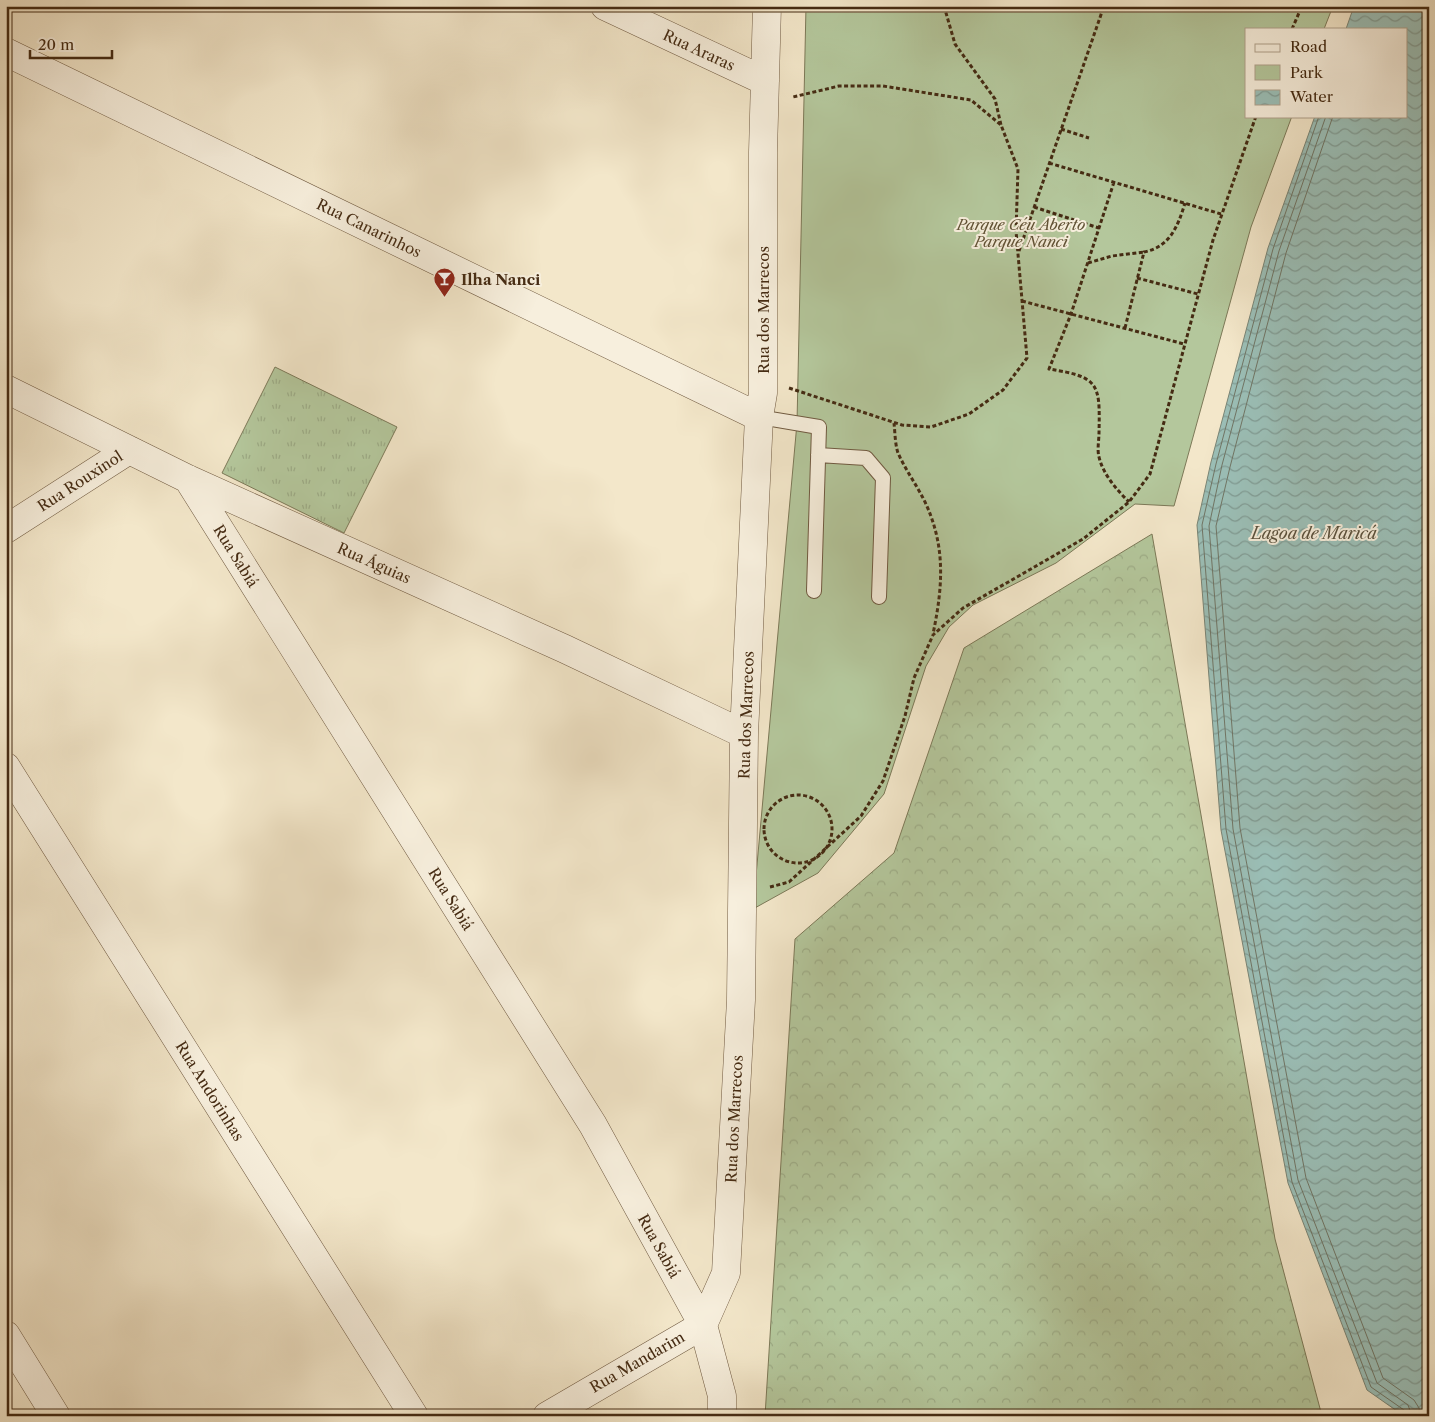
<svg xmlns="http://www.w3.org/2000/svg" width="1435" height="1422" viewBox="0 0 1435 1422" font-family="'Libre Caslon Text',serif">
<defs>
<pattern id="grass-tufts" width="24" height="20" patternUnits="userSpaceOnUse" patternTransform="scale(1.25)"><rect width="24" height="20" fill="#b4c79c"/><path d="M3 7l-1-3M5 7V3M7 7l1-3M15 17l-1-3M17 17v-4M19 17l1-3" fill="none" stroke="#9cab86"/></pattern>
<pattern id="forest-crowns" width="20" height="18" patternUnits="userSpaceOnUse" patternTransform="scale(1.25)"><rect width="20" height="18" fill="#b4c79c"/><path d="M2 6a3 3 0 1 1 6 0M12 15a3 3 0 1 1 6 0" fill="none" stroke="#9cab86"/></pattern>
<pattern id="water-waves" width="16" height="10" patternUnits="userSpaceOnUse" patternTransform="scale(1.25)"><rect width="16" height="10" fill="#9bbfb7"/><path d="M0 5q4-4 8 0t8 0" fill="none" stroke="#809b94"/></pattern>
</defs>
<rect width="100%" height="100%" fill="#f3e7ca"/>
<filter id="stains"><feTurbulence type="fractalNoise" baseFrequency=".004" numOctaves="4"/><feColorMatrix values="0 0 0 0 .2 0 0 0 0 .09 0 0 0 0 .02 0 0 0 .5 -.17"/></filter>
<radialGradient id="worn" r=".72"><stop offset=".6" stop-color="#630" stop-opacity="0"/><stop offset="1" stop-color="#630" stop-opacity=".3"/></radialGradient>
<path fill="url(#grass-tufts)" stroke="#7c7958" d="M275 367 397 427 344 533 222 473Z"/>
<path fill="url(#forest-crowns)" stroke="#7c7958" d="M1152 534 1275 1239 1322 1416H765L795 939 894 853 964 648Z"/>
<path fill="#b4c79c" stroke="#7c7958" d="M806 6H1333L1324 29H1246V116H1292L1251 227 1174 506 1135 504 1056 563 973 605 949 627 926 666 884 794 818 873 753 909 797 423Z"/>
<path fill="url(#water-waves)" stroke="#798475" d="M1354 6H1429V1416H1404L1367 1390 1288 1183 1221 830 1197 525 1211 462 1268 248 1315 116H1406V29H1346Z"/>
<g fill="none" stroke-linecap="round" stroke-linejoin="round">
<path stroke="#707565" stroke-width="1" d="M1319 116 1273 249 1216 464 1202 525 1226 829 1292 1182 1371 1387 1404 1410 1406 1416
M1326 116 1279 251 1222 465 1209 526 1233 829 1298 1180 1377 1383 1408 1405 1412 1416
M1333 116 1286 253 1230 467 1216 526 1240 828 1306 1178 1383 1378 1414 1400 1419 1408 1420 1416"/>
<defs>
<path id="service" d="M759 417 819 427 814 591
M818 455 866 458 883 478 879 597"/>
<path id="minor" d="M605 6 765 81
M6 52 759 417
M6 389 188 479 565 649 744 734
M188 479 593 1125 703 1325 547 1416
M6 529 129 450
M6 767 414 1416
M6 1335 56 1416
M722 1416V1396L703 1325 726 1273 741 1000 744 734 759 417 763 393V152L767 6"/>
</defs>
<use href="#service" stroke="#705a41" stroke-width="16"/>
<use href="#minor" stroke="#705a41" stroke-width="29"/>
<path stroke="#452b13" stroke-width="3" stroke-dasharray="4 2.5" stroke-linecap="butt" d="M944 6 955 44 995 99 1001 125
M1292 29 1302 6
M1061 129 1089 138
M1049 163 1221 214
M1114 182 1071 314 1049 369C1100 377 1100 384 1099 433 1099 440 1097 450 1099 457 1103 474 1116 489 1129 502
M1034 207 1099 228
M1019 251 1104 6
M1088 263 1112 256 1144 252
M1137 278 1198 294
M1022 301 1184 344
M1125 328 1144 252C1170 247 1178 226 1185 203
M789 388 902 425 931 427 969 414 1003 390 1027 358 1016 231 1018 169 1001 125 971 100 883 86H839L793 97
M894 423C895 432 895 444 898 453 905 469 916 484 924 500 946 545 943 586 933 634
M764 829a34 34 0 1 1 68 0a34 34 0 1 1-68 0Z
M770 887 789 882 861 816 883 781 905 716 914 678 933 635 963 608 1083 539 1129 502 1150 474 1213 240 1256 116"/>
<use href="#service" stroke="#f7efdd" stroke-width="14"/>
<use href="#minor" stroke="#f7efdd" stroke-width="28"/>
</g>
<defs>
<symbol id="bar-pin" viewBox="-11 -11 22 30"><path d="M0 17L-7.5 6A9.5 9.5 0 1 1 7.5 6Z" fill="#8f2418" stroke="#f7efdd"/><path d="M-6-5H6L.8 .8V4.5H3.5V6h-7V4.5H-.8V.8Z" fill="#fff"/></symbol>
</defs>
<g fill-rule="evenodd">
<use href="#bar-pin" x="432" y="266" width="25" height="34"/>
</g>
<g text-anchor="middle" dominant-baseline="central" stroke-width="4" stroke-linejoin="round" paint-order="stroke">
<g font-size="15" fill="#452b13" stroke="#f7efdd">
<text transform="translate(699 50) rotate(25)">Rua Araras</text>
<text transform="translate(369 228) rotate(26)">Rua Canarinhos</text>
<text transform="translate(763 310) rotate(-90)">Rua dos Marrecos</text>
<text transform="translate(80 481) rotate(-33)">Rua Rouxinol</text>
<text transform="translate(236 556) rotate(58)">Rua Sabiá</text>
<text transform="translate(374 563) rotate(24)">Rua Águias</text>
<text transform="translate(746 715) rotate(-88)">Rua dos Marrecos</text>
<text transform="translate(451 899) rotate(58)">Rua Sabiá</text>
<text transform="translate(210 1091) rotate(58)">Rua Andorinhas</text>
<text transform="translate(734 1119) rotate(-87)">Rua dos Marrecos</text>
<text transform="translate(659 1246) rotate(61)">Rua Sabiá</text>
<text transform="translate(637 1362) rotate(-30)">Rua Mandarim</text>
</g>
<g font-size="15" font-style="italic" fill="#615235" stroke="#f7efdd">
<text x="1021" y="224">Parque Céu Aberto<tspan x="1021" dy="17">Parque Nanci</tspan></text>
</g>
<g font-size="15" font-weight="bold" fill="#452b13" stroke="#f7efdd" text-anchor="start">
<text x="461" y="279">Ilha Nanci</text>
</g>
<g font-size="16" font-style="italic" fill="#5a503c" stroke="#f7efdd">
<text x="1314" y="533">Lagoa de Maricá</text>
</g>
</g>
<rect width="1435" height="1422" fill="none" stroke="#f3e7ca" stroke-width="25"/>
<rect x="8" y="8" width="1420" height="1407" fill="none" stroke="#452b13" stroke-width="2.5"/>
<rect x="12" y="12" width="1410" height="1397" fill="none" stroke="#452b13"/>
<rect x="1245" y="28" width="162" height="90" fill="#f7efdd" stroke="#b0a18c"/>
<rect x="1255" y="44" width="25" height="8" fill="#f7efdd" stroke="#b0a18c"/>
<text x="1290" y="52" font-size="15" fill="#452b13">Road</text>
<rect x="1255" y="65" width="25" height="15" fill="#b4c79c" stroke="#b0a18c"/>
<text x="1290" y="78" font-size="15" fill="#452b13">Park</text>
<rect x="1255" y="90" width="25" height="15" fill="url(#water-waves)" stroke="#b0a18c"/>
<text x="1290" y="102" font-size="15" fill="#452b13">Water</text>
<path d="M30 50v8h82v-8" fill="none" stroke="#452b13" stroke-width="2.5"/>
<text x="38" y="50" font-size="15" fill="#452b13" stroke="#f7efdd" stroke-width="4" paint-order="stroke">20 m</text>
<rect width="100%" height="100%" filter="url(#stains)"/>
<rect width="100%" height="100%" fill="url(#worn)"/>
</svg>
